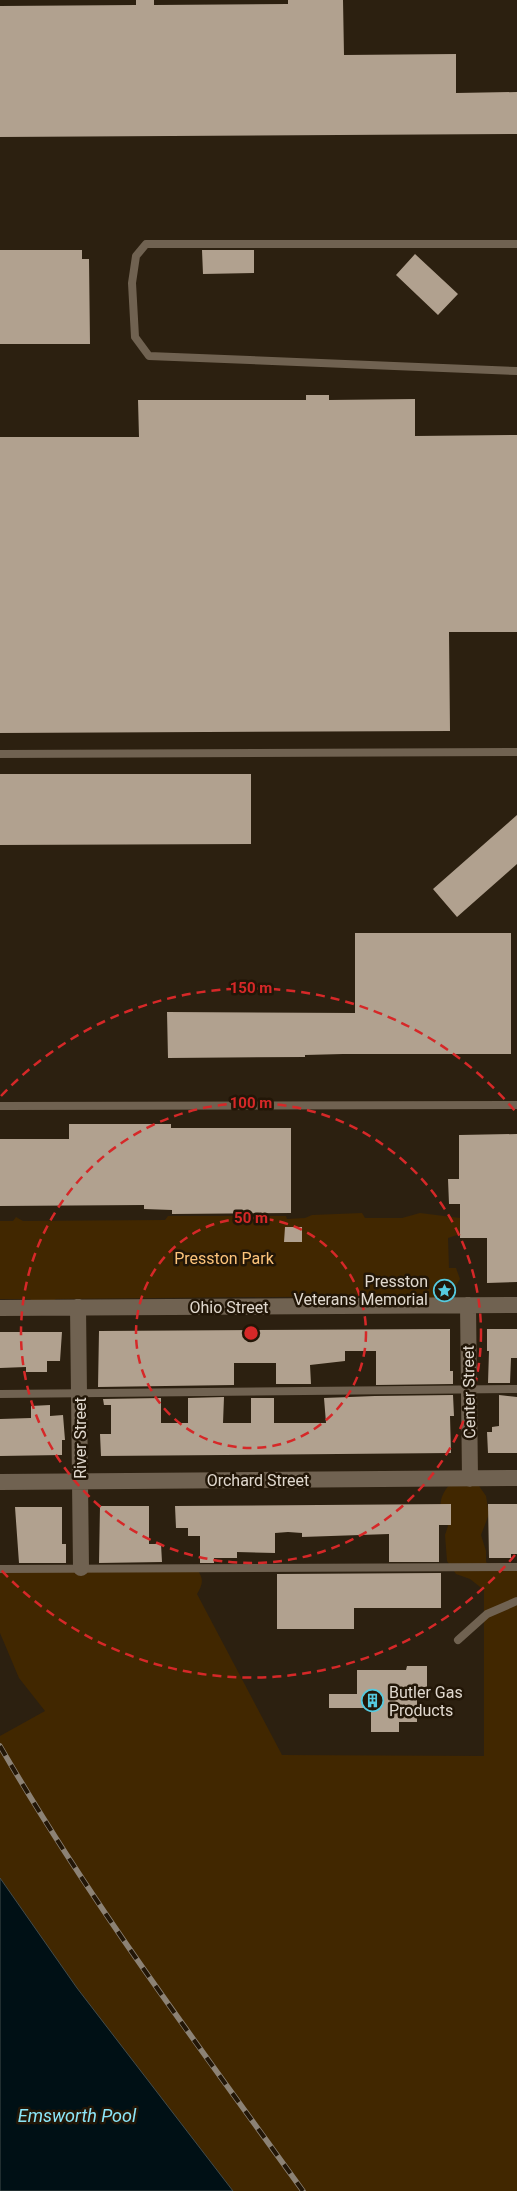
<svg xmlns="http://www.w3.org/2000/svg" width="517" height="2191" viewBox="0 0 517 2191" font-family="Roboto,sans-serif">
<rect width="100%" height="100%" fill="#2c2010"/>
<path fill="#412700" d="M362 1213 365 1218H402L420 1213 460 1218V1234L448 1238 449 1268H456L460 1279 454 1289 449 1290V1295H438L432 1305 375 1298 374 1296 56 1299 49 1303H34L30 1299H0V1221H13L16 1217 23 1221 165 1220 168 1216H286L287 1219 305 1218 312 1215Z
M453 1480H475L486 1496 489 1514 481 1535 486 1551V1562L491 1567H517V2191H233L76 1988 0 1878V1736L45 1711 19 1678 0 1633V1569H197C204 1579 203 1584 197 1594L282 1755 484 1756V1590L470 1579 456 1574 447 1561 445 1535 448 1526C437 1505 438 1498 453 1480Z"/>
<path fill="#001015" stroke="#434c4c" d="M0 1878 77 1988 233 2191H0Z"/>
<path fill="#b1a18f" d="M136 0H154V5L288 4V0H343L344 55 456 54V93L517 92V134L0 137V6L136 5Z
M0 250H82V259H89L90 344H0Z
M202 250H254V273L203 274Z
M415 254 458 294 438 315 396 275Z
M306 395H329V400L415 399V436L517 435V632H449L450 731 0 733V437H139L138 400H306Z
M0 774H251V844L0 845Z
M517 815V864L457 917 433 889Z
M355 933H511V1054H343L305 1055V1057L168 1058 167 1012 355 1013Z
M69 1124H171V1128H291V1213L172 1214V1210L144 1209V1205L0 1206V1139H69Z
M517 1134V1282L487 1283V1238H460V1204H449L448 1179H459V1135Z
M285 1227H302V1242H284Z
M450 1329V1371H453V1384L376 1385V1351H345V1361L310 1365 311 1384H276V1363H234V1385L98 1387 99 1331Z
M487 1329H517V1358H511L510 1383H488L489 1351H487Z
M0 1332H62L60 1361H47V1372H26V1367L0 1368Z
M499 1395 517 1397V1453H488L487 1432H492V1427L499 1426Z
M375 1396 453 1395 454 1416H450L451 1453 101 1456 100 1434H111V1405H104L103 1399 161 1398V1423H188V1398L224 1397 223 1423H251V1398H274V1423H326L324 1398Z
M50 1405V1416L63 1415 65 1440H62V1455L0 1456V1419L31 1418V1406Z
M451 1504V1525H439V1562H389V1534L302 1537V1533L288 1532 275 1533V1553L237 1552V1558H214V1563H200V1536H188V1528H176L175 1506Z
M488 1504H517V1554H511V1558H489Z
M100 1506H149V1544H161L162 1562 99 1563Z
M15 1507H62V1544H66V1563H19Z
M441 1573V1608H354V1629H277V1574Z
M407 1666H427V1687H417V1722H399V1732H371V1708H329V1694H357V1670H406Z"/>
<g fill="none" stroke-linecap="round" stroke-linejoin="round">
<path stroke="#706251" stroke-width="8" d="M517 244H146L136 256 132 283 135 337 149 356 517 371
M0 754 517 752
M0 1106 517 1105
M0 1394 517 1389
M0 1569 517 1567
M458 1640 487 1614 517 1601"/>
<path stroke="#706251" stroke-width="16" d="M468 1305 470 1479
M78 1307 81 1568
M0 1308 517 1305
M0 1482 517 1478"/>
<defs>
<path id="rail" d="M0 1746C90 1902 198 2045 303 2191"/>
</defs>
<use href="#rail" stroke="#8c8275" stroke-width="5.5"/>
<use href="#rail" stroke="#221607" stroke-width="4" stroke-dasharray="11" stroke-linecap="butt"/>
</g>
<g fill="none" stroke="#d62828" stroke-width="2.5" stroke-dasharray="9 6">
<circle cx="251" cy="1333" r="115"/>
<circle cx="251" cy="1333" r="230"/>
<path d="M515 1555A345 345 0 0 1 1 1570M1 1096A345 345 0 0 1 515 1111"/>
</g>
<defs>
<symbol id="sight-ring" viewBox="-11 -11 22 22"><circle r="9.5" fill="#221607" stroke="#55cadf" stroke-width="1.5"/><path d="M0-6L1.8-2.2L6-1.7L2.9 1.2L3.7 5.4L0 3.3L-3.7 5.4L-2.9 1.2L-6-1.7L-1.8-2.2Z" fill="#55cadf"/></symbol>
<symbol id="building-ring" viewBox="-11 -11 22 22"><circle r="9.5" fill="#221607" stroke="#55cadf" stroke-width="1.5"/><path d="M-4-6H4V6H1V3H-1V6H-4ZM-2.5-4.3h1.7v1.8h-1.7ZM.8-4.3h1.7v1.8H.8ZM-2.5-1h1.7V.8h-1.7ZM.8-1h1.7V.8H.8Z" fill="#55cadf"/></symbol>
</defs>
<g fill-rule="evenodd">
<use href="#sight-ring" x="432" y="1278" width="25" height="25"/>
<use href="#building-ring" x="360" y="1688" width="25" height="25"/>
</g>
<g text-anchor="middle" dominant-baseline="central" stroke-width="5" stroke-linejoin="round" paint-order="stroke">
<g font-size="16" fill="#fdc47b" stroke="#221607">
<text x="224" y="1258">Presston Park</text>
</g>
<g font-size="16" fill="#e0d8ce" stroke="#221607" text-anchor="end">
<text x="428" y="1281">Presston<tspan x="428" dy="18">Veterans Memorial</tspan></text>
<text x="389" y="1692" text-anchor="start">Butler Gas<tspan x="389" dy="18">Products</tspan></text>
</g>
<g font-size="16" fill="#e0d8ce" stroke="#221607">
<text x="229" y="1307">Ohio Street</text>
<text transform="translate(469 1392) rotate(-91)">Center Street</text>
<text transform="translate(80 1438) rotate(-90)">River Street</text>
<text x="258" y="1480">Orchard Street</text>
</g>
<g font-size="18" font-style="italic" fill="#8ce6f8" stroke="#221607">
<text x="77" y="2115">Emsworth Pool</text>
</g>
</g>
<circle cx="251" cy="1333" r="8" fill="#d62828" stroke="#221607" stroke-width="2.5"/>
<g font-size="15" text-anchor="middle" font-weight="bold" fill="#d62828" stroke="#221607" stroke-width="5" stroke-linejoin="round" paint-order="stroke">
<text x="251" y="993">150 m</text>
<text x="251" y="1108">100 m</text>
<text x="251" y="1223">50 m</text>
</g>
</svg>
